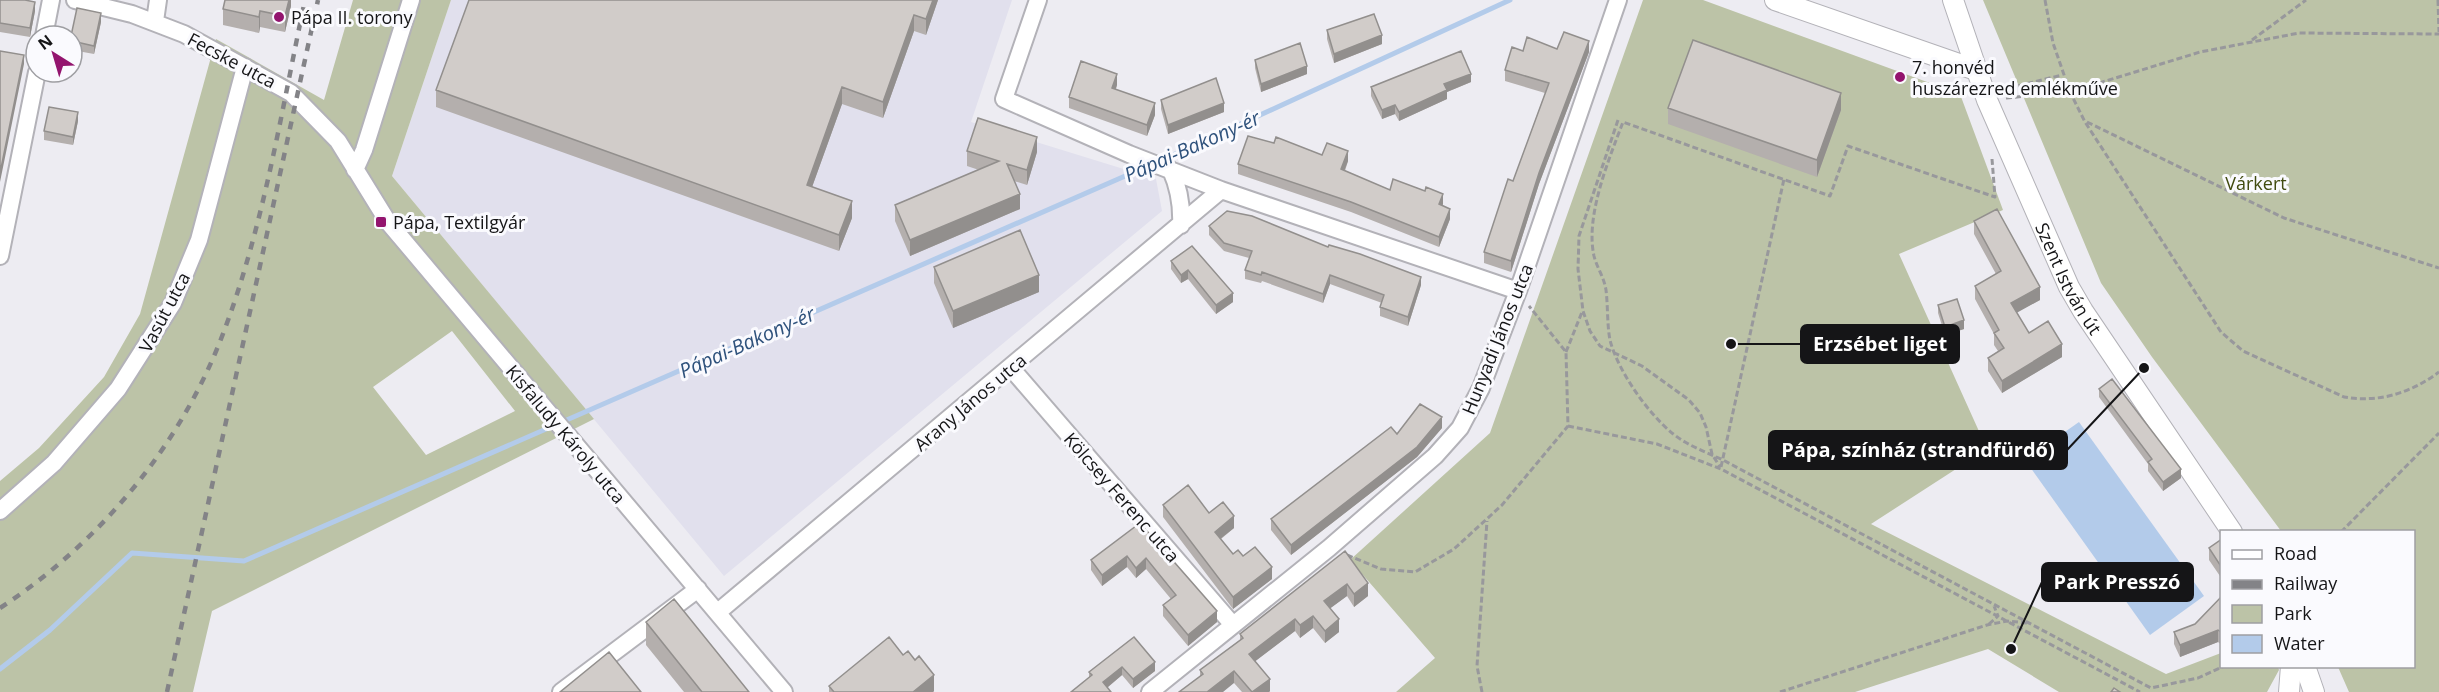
<svg xmlns="http://www.w3.org/2000/svg" width="2439" height="692" viewBox="0 0 2439 692" font-family="'Open Sans',sans-serif">
<rect width="100%" height="100%" fill="#edecf2"/>
<path fill="#e1e0ed" d="M451 0H1012L971 122 1156 179 1162 211 724 576 392 176Z"/>
<path fill="#bcc3a7" fill-rule="evenodd" d="M353 0H451L392 176 594 419 212 611 193 692H0V481L39 448 104 377 140 314 216 39 324 100ZM452 331 515 411 426 455 373 387Z
M1643 0H1703L1960 94 2003 210 1899 254 1987 449 1871 524 2166 674 2221 653 2222 666 2278 667 2279 670 2267 692H2059L1988 649 1855 692H1396L1435 658 1350 560 1490 433Z
M1983 0H2439V692H2349L2338 667 2414 666V532L2281 531 2152 357 2101 283Z"/>
<path fill="#b3cbea" d="M2079 422 2204 596 2150 635 2025 460Z"/>
<g fill="none" stroke-linecap="round" stroke-linejoin="round">
<path stroke="#b3cbea" stroke-width="5" d="M1160 161 1510 0
M0 669 50 630 132 553 244 561 260 554 1148 166"/>
<defs>
<path id="minor" d="M75 0 132 14 184 34 291 93 338 141 388 222 784 692
M1038 0 1004 99 1129 154 1221 190 1518 291
M155 21 158 0
M44 36 51 0
M355 170 364 150 411 0
M1171 170C1179 188 1182 205 1181 225
M0 256 37 72
M1011 368 1233 625
M0 511 54 463 118 389 173 303 199 240 245 67
M718 612 1221 190
M561 692 698 589
M1150 692 1329 548 1435 456 1460 428 1481 388 1518 291 1618 0"/>
<g id="tertiary">
<path d="M1775 0 1976 70"/>
<path id="s1" d="M1953 0 1987 100 2069 287 2083 311 2232 532"/>
<path d="M2305 666 2314 692"/>
<path d="M2289 692 2291 666"/>
</g>
</defs>
<use href="#minor" stroke="#b3b2b8" stroke-width="20"/>
<use href="#tertiary" stroke="#b3b2b8" stroke-width="22"/>
<path stroke="#98989c" stroke-width="3" stroke-dasharray="6 3" stroke-linecap="butt" d="M2045 0 2053 43 2070 92 2200 52 2299 33 2439 34
M2438 0 2439 32
M2252 40 2306 0
M2001 90 2062 75
M2006 98 2070 92 2085 122 2221 332 2243 351 2344 397C2379 403 2411 393 2439 372
M1618 120 1579 236 1578 269 1583 311 1590 331 1600 346 1642 366 1689 400 1700 413 1706 427 1712 454 1720 467
M2087 122 2284 218 2439 268
M1992 159 1995 197 1848 146 1830 196 1623 122C1609 159 1585 216 1594 256 1597 268 1604 277 1606 290 1608 306 1607 325 1610 340 1618 373 1656 426 1685 442 1697 449 1710 454 1723 460L2151 688 2198 678 2224 666
M1566 352 1582 312
M1568 426 1657 444 1721 469 2140 692
M1721 467 1784 179
M2341 532 2439 433
M1347 555 1381 569 1415 572 1454 549 1502 505 1568 426 1566 352 1529 306
M1989 624 1998 616 1994 606
M1482 692 1477 666 1487 521
M1780 692 1987 625 2007 621 2027 623"/>
<use href="#minor" stroke="#fff" stroke-width="16"/>
<use href="#tertiary" stroke="#fff" stroke-width="20"/>
<path stroke="#838387" stroke-width="4.5" stroke-dasharray="8 8" stroke-linecap="butt" d="M0 608C98 544 178 449 221 339 263 231 281 113 305 0
M167 692 318 0"/>
</g>
<path fill="#b4afad" d="M0 0 35 11 30 37 0 32Z
M291 0V6L285 32 260 27 259 33 223 25V9Z
M469 0H938L926 35 914 31 883 118 842 104 812 187 852 218 839 251 436 107V90Z
M101 22 94 54 72 50V36Z
M1327 30 1382 44 1334 63 1327 39Z
M1557 49 1589 52 1539 184 1511 272 1484 263V252L1513 181 1545 93 1505 81V70L1523 51Z
M1255 60 1307 74 1261 92 1255 68Z
M1471 82 1447 92V99L1399 121 1395 114 1382 119 1371 96V87Z
M1117 85 1116 89 1155 115 1147 136 1069 108V97Z
M1161 100 1224 112 1168 134 1161 109Z
M1668 108 1841 110 1817 177 1668 124Z
M78 121 73 145 44 140V131Z
M967 151 1037 152 1027 185 1014 181 1020 209 910 256 895 221V205L979 170 967 166Z
M1322 155 1348 161 1345 171 1390 190 1443 204 1442 205 1450 219 1439 247 1351 212 1238 174V164Z
M1974 221 2040 300 2016 312 2029 333 2062 357 2002 393 1988 371V358L1998 351 1994 345V334L1975 299V286L1996 274 1974 234Z
M1209 226 1421 285 1408 326 1380 316V307L1382 303 1330 284 1323 303 1262 281 1261 283 1245 279V270L1249 258 1224 251 1209 235Z
M1192 246 1233 302 1216 314 1188 279 1181 283 1171 269V261Z
M934 267 1039 292 953 328 934 283Z
M1938 305 1964 329 1945 335 1938 313Z
M2099 389 2181 478 2163 491 2148 471V464L2099 397Z
M1442 428 1417 457 1291 555 1271 530V519L1397 434Z
M1163 505 1209 513 1234 528 1221 539 1233 554 1243 556 1272 579 1233 609 1163 517Z
M1140 523 1217 622 1188 646 1163 616V605L1171 599 1146 569 1136 578 1127 567 1102 586 1091 570V560Z
M2222 539V579L2209 560V548Z
M1345 551 1368 596 1354 607 1347 596 1330 608 1339 632 1325 643 1313 628 1300 638 1295 631 1255 661 1270 691 1269 692H1242L1234 683 1200 676V670L1240 640V634Z
M2222 596V645L2218 642 2180 657 2174 644V632L2195 624Z
M646 622 749 692H684L646 645Z
M1134 637 1155 671 1133 688 1122 675 1107 688 1089 678V672Z
M903 655 934 691 933 692H829V686Z"/>
<path fill="#928f8d" d="M289 0H291V6L285 32V16Z
M933 0H938L926 35V19Z
M35 2V11L30 37V28Z
M260 11V27L259 33V17Z
M101 13V22L94 54V46Z
M914 15V31L883 118V102Z
M1382 35V44L1334 63V54Z
M1589 41V52L1539 184 1511 272V261L1539 173Z
M24 55V64L0 182V173Z
M1307 66V74L1261 92V84Z
M1117 74V85L1112 99V88Z
M1471 74V82L1447 92V99L1399 121V112L1444 84Z
M842 87V104L807 201V185Z
M1841 93V110L1817 177V160Z
M1155 103V115L1147 136V125Z
M1224 103V112L1168 134V125Z
M1395 105V114L1382 119V110Z
M78 112V121L73 145V137Z
M1037 137V152L1027 185V170Z
M1348 151V161L1341 179V169Z
M1020 194V209L910 256V240Z
M1443 194V204L1439 214V204Z
M852 201V218L839 251V235Z
M1450 209V219L1439 247V237Z
M1188 270V279L1181 283V275Z
M1039 275V292L953 328V311Z
M1330 275V284L1323 303V294Z
M1421 277V285L1408 326V317Z
M2040 287V300L2011 316V303Z
M1233 293V302L1216 314V305Z
M1964 320V329L1945 335V327Z
M2062 344V357L2002 393V381Z
M1442 417V428L1417 457 1291 555V545Z
M2181 469V478L2163 491V482Z
M1234 516V528L1215 543V532Z
M1127 556V567L1102 586V575Z
M1146 558V569L1136 578V568Z
M1272 567V579L1233 609V597Z
M1368 583V596L1354 607V594Z
M1347 584V596L1324 613V601Z
M1217 611V622L1188 646V635Z
M1313 616V628L1300 638V625Z
M1295 619V631L1249 666V654Z
M1339 619V632L1325 643V631Z
M2218 630V642L2180 657V645Z
M1155 662V671L1133 688V679Z
M1122 667V675L1103 691V682Z
M1234 671V683L1223 692H1207Z
M934 675V691L933 692H913Z
M1270 679V691L1269 692H1253Z"/>
<path fill="#d1ccc9" stroke="#928f8d" stroke-width="1.5" d="M0 0H25L35 2 30 28 0 23Z
M225 0H289L285 16 260 11 259 17 223 9Z
M469 0H933L926 19 914 15 883 102 842 87 807 185 852 201 839 235 436 90Z
M77 8 101 13 94 46 72 41V36H71Z
M1374 14 1382 35 1334 54 1327 30Z
M1564 32 1589 41 1539 173 1511 261 1484 252 1508 179 1513 181 1549 83 1505 70 1512 47 1523 51 1527 37 1557 49Z
M1693 40 1841 93 1817 160 1668 108Z
M1300 43 1307 66 1261 84 1255 60Z
M0 51 24 55 0 173Z
M1461 51 1471 74 1444 84 1447 90 1399 112 1395 105 1382 110 1371 87Z
M1081 61 1117 74 1112 88 1155 103 1147 125 1069 97Z
M1216 78 1224 103 1168 125 1161 100Z
M49 107 78 112 73 137 44 131Z
M978 118 1037 137 1027 170 1007 164 1020 194 910 240 895 205 999 161 967 151Z
M1248 136 1274 143 1276 137 1322 155 1327 143 1348 151 1341 169 1390 190 1393 179 1425 191 1426 187 1443 194 1439 204 1450 209 1439 237 1351 202 1238 164Z
M1997 209 2040 287 2011 303 2029 333 2048 321 2062 344 2002 381 1988 358 2004 348 1994 333 1999 330 1975 286 2001 271 1974 221Z
M1227 211 1252 216 1328 247 1329 245 1360 254 1421 277 1408 317 1380 307 1384 295 1330 275 1323 294 1262 272 1261 275 1245 270 1252 251 1224 243 1209 226Z
M1020 230 1039 275 953 311 934 267Z
M1192 246 1233 293 1216 305 1188 270 1181 275 1171 261Z
M1957 299 1964 320 1945 327 1938 305Z
M2112 379 2181 469 2163 482 2148 462 2152 459 2099 389Z
M1420 404 1442 417 1417 447 1291 545 1271 519 1391 427 1397 434Z
M1188 485 1209 513 1223 502 1234 516 1215 532 1233 554 1238 550 1243 556 1255 547 1272 567 1233 597 1163 505Z
M1140 523 1217 611 1188 635 1163 605 1176 595 1146 558 1136 568 1127 556 1102 575 1091 560Z
M2222 539V568L2209 548Z
M1345 551 1368 583 1354 594 1347 584 1324 601 1339 619 1325 631 1313 616 1300 625 1295 619 1249 654 1270 679 1252 692 1234 671 1207 692H1179L1203 674 1200 670 1243 638 1240 634Z
M2222 596V633L2218 630 2180 645 2174 632 2195 624Z
M674 599 749 692H702L646 622Z
M889 637 903 655 908 651 915 660 919 656 934 675 913 692H834L829 686Z
M1134 637 1155 662 1133 679 1122 667 1103 682 1111 692H1071L1092 675 1089 672Z
M609 652 641 692H560Z
M2114 688 2120 692H2111Z"/>
<g fill="#93146e" stroke="#fafafe" stroke-width="2">
<circle cx="279" cy="17" r="6"/>
<circle cx="1900" cy="77" r="6"/>
<rect x="375" y="216" width="12" height="12" rx="3"/>
</g>
<g text-anchor="middle" dominant-baseline="central" stroke-width="6" stroke-linejoin="round" paint-order="stroke">
<g font-size="18" fill="#151517" stroke="#fafafe" text-anchor="start">
<text x="291" y="17">Pápa II. torony</text>
<text x="1912" y="67">7. honvéd<tspan x="1912" dy="21">huszárezred emlékműve</tspan></text>
<text x="393" y="222">Pápa, Textilgyár</text>
</g>
<g font-size="18" fill="#151517" stroke="#fafafe">
<text transform="translate(232 60) rotate(28)">Fecske utca</text>
<text stroke="none"><textPath href="#s1" startOffset="302">Szent István út</textPath></text>
<text transform="translate(164 312) rotate(-62)">Vasút utca</text>
<text transform="translate(1497 339) rotate(-68)">Hunyadi János utca</text>
<text transform="translate(970 402) rotate(-40)">Arany János utca</text>
<text transform="translate(566 434) rotate(50)">Kisfaludy Károly utca</text>
<text transform="translate(1122 497) rotate(49)">Kölcsey Ferenc utca</text>
</g>
<g font-size="18" fill="#414b10" stroke="#fafafe">
<text x="2256" y="183">Várkert</text>
</g>
<g font-size="20" font-style="italic" fill="#2f527c" stroke="#fafafe">
<text transform="translate(1192 146) rotate(-24)">Pápai-Bakony-ér</text>
<text transform="translate(747 342) rotate(-24)">Pápai-Bakony-ér</text>
</g>
</g>
<path fill="none" stroke="#151517" stroke-width="2" d="M1731 344L1801 344M2144 368L2067 450M2011 649L2042 582"/>
<g fill="#151517" stroke="#fafafe" stroke-width="2">
<circle cx="1731" cy="344" r="6"/>
<circle cx="2144" cy="368" r="6"/>
<circle cx="2011" cy="649" r="6"/>
</g>
<g fill="#151517" stroke="#151517" stroke-width="2">
<rect x="1801" y="325" width="158" height="38" rx="6"/>
<rect x="1769" y="431" width="298" height="38" rx="6"/>
<rect x="2042" y="563" width="151" height="38" rx="6"/>
</g>
<g font-size="20" text-anchor="middle" font-weight="bold" fill="#fff">
<text x="1880" y="351">Erzsébet liget</text>
<text x="1918" y="457">Pápa, színház (strandfürdő)</text>
<text x="2117" y="589">Park Presszó</text>
</g>
<rect x="2220" y="530" width="195" height="138" fill="#fafafe" stroke="#9e9ea2" stroke-width="1.5"/>
<rect x="2232" y="550" width="30" height="9" fill="#ffffff" stroke="#9e9ea2" stroke-width="1.5"/>
<text x="2274" y="560" font-size="18" fill="#151517">Road</text>
<rect x="2232" y="580" width="30" height="9" fill="#838387" stroke="#9e9ea2" stroke-width="1.5"/>
<text x="2274" y="590" font-size="18" fill="#151517">Railway</text>
<rect x="2232" y="605" width="30" height="18" fill="#bcc3a7" stroke="#9e9ea2" stroke-width="1.5"/>
<text x="2274" y="620" font-size="18" fill="#151517">Park</text>
<rect x="2232" y="635" width="30" height="18" fill="#b3cbea" stroke="#9e9ea2" stroke-width="1.5"/>
<text x="2274" y="650" font-size="18" fill="#151517">Water</text>
<g transform="translate(54 54) rotate(323)"><circle r="28" fill="#fafafe" stroke="#9e9ea2" stroke-width="1.5"/>
<path d="M0-4.5L10 22L0 15L-10 22Z" fill="#93146e"/>
<text y="-9" font-size="16" font-weight="bold" text-anchor="middle" fill="#151517">N</text>
</g>
</svg>
